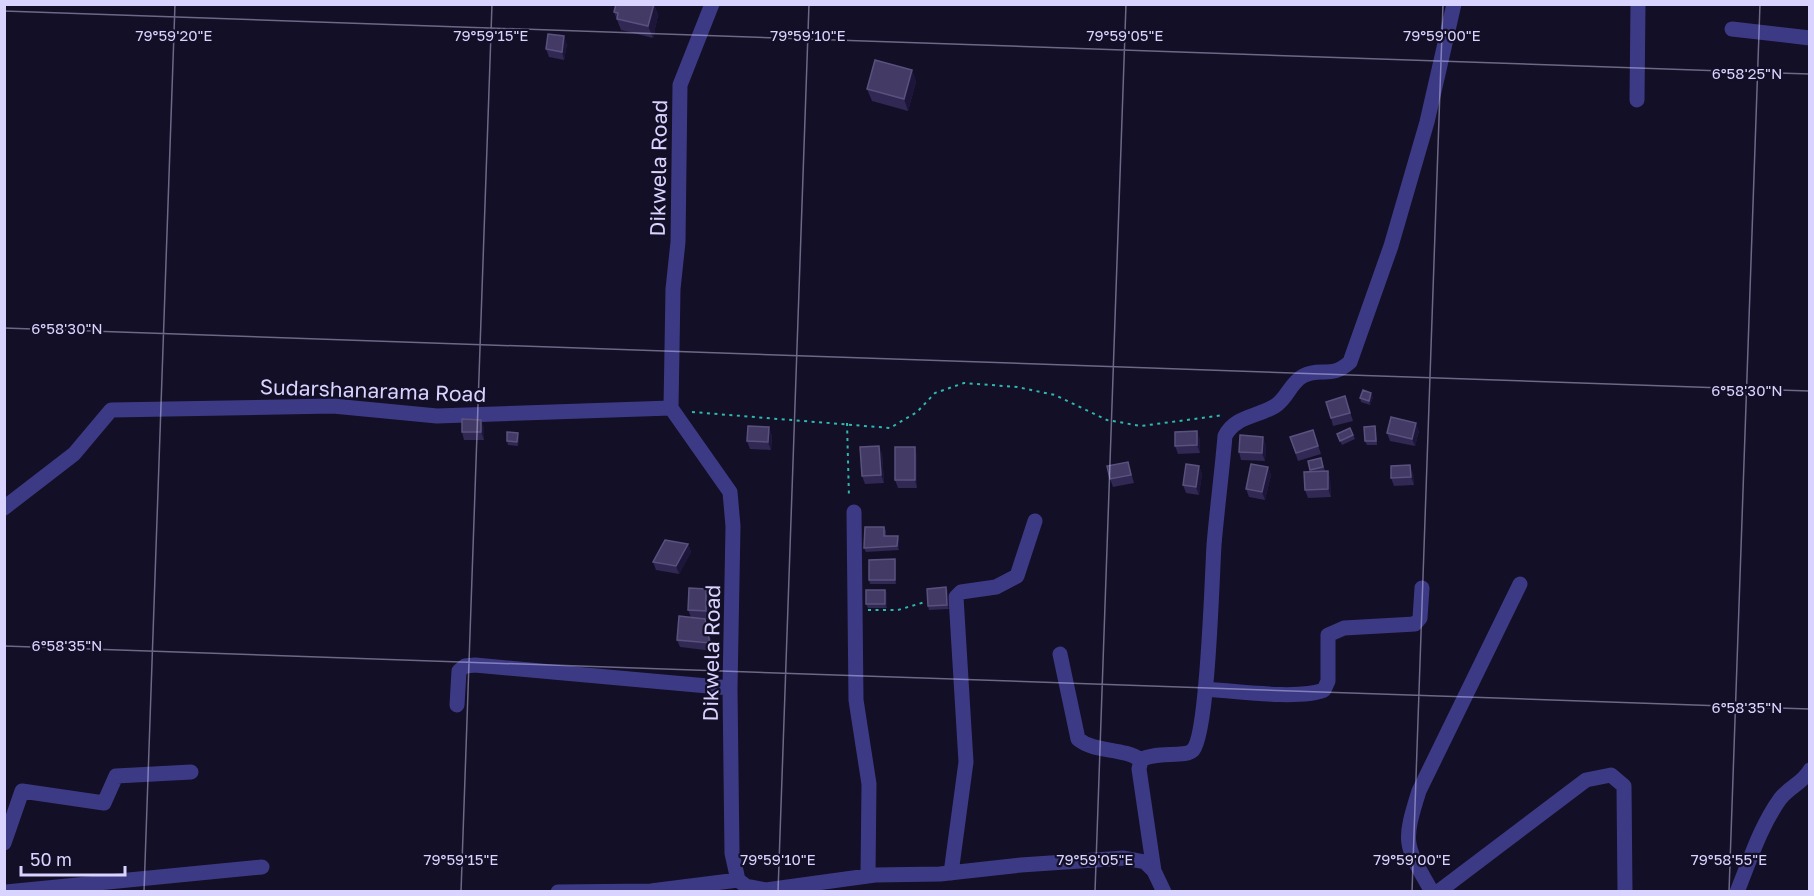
<svg xmlns="http://www.w3.org/2000/svg" width="1814" height="896" viewBox="0 0 1814 896" font-family="'Golos Text',sans-serif">
<rect width="100%" height="100%" fill="#130f26"/>
<g fill="none" stroke-linecap="round" stroke-linejoin="round">
<path stroke="#2fb8b0" stroke-width="2" stroke-dasharray="3 4.5" stroke-linecap="butt" d="M692 412 890 428 917 412 935 393 964 383 1017 387 1055 395 1107 420 1141 426 1224 415
M847 423 849 498
M868 610H898L925 602"/>
<path stroke="#3d3a85" stroke-width="15" d="M712 4 680 85 678 242 673 289 671 408 730 492 733 526 730 688 732 853 738 880 746 886 766 890 875 875 940 874 1021 865 1124 858 1145 862 1154 871 1164 892
M1732 29 1810 38
M1637 100 1638 4
M4 508 74 454 111 410 333 406 437 416 671 408
M854 512 856 700 869 784 868 875
M1060 654 1078 739C1095 753 1122 747 1141 760
M1205 689C1235 691 1299 700 1324 690L1328 681V635L1344 628 1415 624 1420 618 1422 588
M457 705 459 671 465 666 475 665 730 688
M4 843 22 791 104 803 116 776 191 772
M1154 871 1139 769 1141 760C1155 751 1186 758 1193 750 1208 733 1212 576 1214 545 1217 509 1222 472 1225 436 1235 416 1257 417 1275 406 1287 399 1290 383 1303 376 1322 366 1330 380 1350 362L1391 246 1427 122 1454 4
M951 873 966 762 956 597 961 592 996 587 1017 576 1035 521
M6 892 262 867
M558 892 651 891 738 880
M1432 892C1405 844 1402 845 1419 791L1520 584
M1438 892 1586 780 1611 775 1624 786 1625 892
M1737 892C1750 860 1760 827 1780 799 1789 787 1803 783 1810 770"/>
</g>
<path fill="#312854" d="M616 4H654L658 15 653 38 621 30 614 12Z
M567 44 564 60 549 57 546 49Z
M912 70 916 82 908 111 872 101 867 89Z
M1345 396 1353 421 1333 426 1331 418Z
M1373 397 1370 405 1361 402 1360 398Z
M1375 426 1376 430 1377 445H1367L1365 441Z
M484 427V440H464L462 432Z
M1350 428 1355 439 1342 445 1337 434Z
M1313 430 1321 454 1298 461 1290 437Z
M1419 431 1415 446 1390 441 1387 433Z
M772 435 771 450 750 449 747 441Z
M519 437 518 446 508 445 507 441Z
M1200 439V453L1178 454 1175 446Z
M1266 445 1265 461 1241 460 1239 452Z
M882 453 884 483 865 484 862 476Z
M917 455V488H898L895 480Z
M1321 458 1325 471H1328L1330 479 1331 497 1308 498 1305 490 1311 472 1308 461Z
M1128 462 1134 483 1113 487 1110 479Z
M1199 466 1202 474 1199 495 1186 493 1183 485Z
M1268 467 1271 475 1265 500 1249 497 1246 489Z
M1413 473 1414 485 1394 486 1391 478Z
M884 527 886 531V536L899 540V550L866 552 864 548Z
M688 544 691 552 679 574 656 570 653 562Z
M896 563V584H870L869 580Z
M946 587 948 591 949 609 929 610 928 606Z
M706 589 709 597V619H703L708 627 713 651 680 647 677 640 691 617 688 610Z
M885 590 887 594V608H868L866 604Z"/>
<path fill="#1d163a" d="M654 4 658 15 653 38 648 26Z
M564 36 567 44 564 60 562 52Z
M912 70 916 82 908 111 904 99Z
M1371 393 1373 397 1370 405 1369 401Z
M481 420 484 427V440L481 432Z
M1416 423 1419 431 1415 446 1412 439Z
M769 427 772 435 771 450 768 442Z
M1197 431 1200 439V453L1197 445Z
M518 433 519 437 518 446 517 442Z
M1263 437 1266 445 1265 461 1262 453Z
M879 446 882 453 884 483 881 475Z
M915 447 917 455V488L915 480Z
M1410 465 1413 473 1414 485 1411 477Z
M1199 466 1202 474 1199 495 1196 487Z
M1268 467 1271 475 1265 500 1262 492Z
M1328 471 1330 479 1331 497 1328 489Z
M898 536 899 540V550L897 546Z
M688 544 691 552 679 574 676 566Z
M895 559 896 563V584L895 580Z
M946 587 948 591 949 609 947 605Z
M706 589 709 597V619L706 611Z
M885 590 887 594V608L885 604Z
M705 619 708 627 713 651 710 643Z"/>
<path fill="#433a66" stroke="#5a527e" stroke-width="1.5" d="M616 4H654L648 26 617 19 618 13 614 12Z
M548 34 564 36 562 52 546 49Z
M875 60 912 70 904 99 867 89Z
M1363 390 1371 393 1369 401 1360 398Z
M1345 396 1350 413 1331 418 1326 402Z
M1391 417 1416 423 1412 439 1387 433Z
M462 419 481 420V432H462Z
M748 426 769 427 768 442 747 441Z
M1375 426 1376 441H1365L1364 427Z
M1350 428 1353 435 1340 441 1337 434Z
M1313 430 1318 446 1296 453 1290 437Z
M1197 431V445L1175 446V432Z
M507 432 518 433 517 442 507 441Z
M1240 435 1263 437 1262 453 1239 452Z
M879 446 881 475 862 476 860 447Z
M895 447H915V480H895Z
M1321 458 1323 467 1310 470 1308 461Z
M1128 462 1131 475 1110 479 1107 466Z
M1186 464 1199 466 1196 487 1183 485Z
M1251 464 1268 467 1262 492 1246 489Z
M1410 465 1411 477 1391 478V466Z
M1328 471V489L1305 490 1304 472Z
M865 527H884V536H898L897 546 864 548Z
M665 540 688 544 676 566 653 562Z
M895 559V580H869V560Z
M946 587 947 605 928 606 927 589Z
M689 588 706 589V611L688 610Z
M866 590H885V604H866Z
M679 616 705 619 710 643 677 640Z"/>
<path fill="none" stroke="#d9d4ff" stroke-width="1.5" stroke-opacity="0.45" d="M4 11 1810 74M4 328 1810 391M4 646 1810 709M144 892 175 4M461 892 492 4M778 892 809 4M1095 892 1126 4M1412 892 1443 4M1729 892 1760 4"/>
<g text-anchor="middle" dominant-baseline="central" stroke-width="4.5" stroke-linejoin="round" paint-order="stroke">
<g font-size="21" fill="#d9d4ff" stroke="#130f26">
<text transform="translate(658 168) rotate(-89)">Dikwela Road</text>
<text transform="translate(373 390) rotate(2)">Sudarshanarama Road</text>
<text transform="translate(711 653) rotate(-89)">Dikwela Road</text>
</g>
</g>
<g font-size="15" text-anchor="middle" fill="#d9d4ff" stroke="#130f26" stroke-width="4.5" stroke-linejoin="round" paint-order="stroke">
<text x="174" y="41">79°59'20"E</text>
<text x="491" y="41">79°59'15"E</text>
<text x="808" y="41">79°59'10"E</text>
<text x="1125" y="41">79°59'05"E</text>
<text x="1442" y="41">79°59'00"E</text>
<text x="1747" y="79">6°58'25"N</text>
<text x="67" y="334">6°58'30"N</text>
<text x="1747" y="396">6°58'30"N</text>
<text x="67" y="651">6°58'35"N</text>
<text x="1747" y="713">6°58'35"N</text>
<text x="461" y="865">79°59'15"E</text>
<text x="778" y="865">79°59'10"E</text>
<text x="1095" y="865">79°59'05"E</text>
<text x="1412" y="865">79°59'00"E</text>
<text x="1729" y="865">79°58'55"E</text>
</g>
<rect width="1814" height="896" fill="none" stroke="#d9d4ff" stroke-width="12"/>
<path d="M21 866v9h104v-9" fill="none" stroke="#d9d4ff" stroke-width="3"/>
<text x="30" y="866" font-size="18" fill="#d9d4ff" stroke="#130f26" stroke-width="4.5" paint-order="stroke">50 m</text>
</svg>
